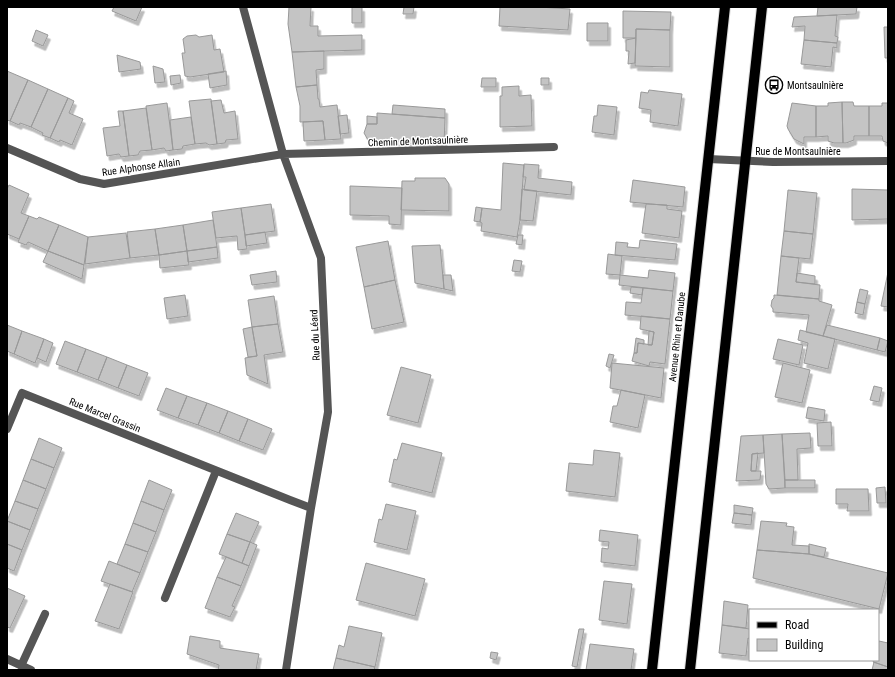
<svg xmlns="http://www.w3.org/2000/svg" width="895" height="677" viewBox="0 0 895 677" font-family="'Roboto Condensed',sans-serif">
<defs>
<filter id="shadow"><feDropShadow dx="2.5" dy="4.5" stdDeviation="0" flood-color="#0004"/></filter>
</defs>
<rect width="100%" height="100%" fill="#fff"/>
<path fill="#c4c4c4" stroke="#999" filter="url(#shadow)" d="M114 7H142L136 21 112 11Z
M289 7H311L310 26H318V36L362 35V50L292 52 288 24Z
M352 7H362V23H352Z
M404 7H414L413 14H403Z
M500 7H539L570 9 568 30 499 26Z
M818 7H857L856 14 817 16Z
M623 11 671 12 670 30 636 29V38H623Z
M837 15 835 36 838 37 837 43 804 40 805 26 792 27 794 17Z
M587 23H608V41H587Z
M884 27H888V58H885Z
M636 29 670 30V67L635 66Z
M36 30 48 35 43 46 32 41Z
M196 35 199 37 212 35 214 50 220 49 224 72 190 77 185 76 182 53H185L183 39 187 36Z
M636 38 635 63 628 64 629 51H626V40Z
M804 40 837 43V48L833 47 831 67 801 64Z
M324 51V69L316 70 317 85 296 87 292 52Z
M117 55 140 62 141 69 119 72Z
M153 66 163 69 165 82 155 83Z
M7 71 28 80 10 121 7 120Z
M226 71 227 85 210 88 208 74Z
M180 75 181 83 171 85 170 76Z
M482 78H496V87H481Z
M541 78H549V85H541Z
M28 80 48 89 31 127 20 123 19 125 10 121Z
M317 85 318 99H319L320 107 337 105 341 139 325 140 323 121 300 122V106L296 87Z
M519 86V96L531 95 532 126 500 127V96H502V87Z
M48 89 68 98 50 138 42 135 43 133 31 127Z
M649 90 682 94 678 126 650 122 651 110 639 108 641 92 648 93Z
M68 98 74 101 69 113 83 119 72 145 60 140 59 142 50 138Z
M211 99 217 144 209 145 206 143 195 144 189 101Z
M221 100 224 113 235 111 238 139 226 140 225 143 217 144 211 101Z
M842 102H853L854 106H869V136H854V140L846 143H843Z
M842 102 843 143H834L828 141V136L816 137V106H828V103Z
M167 103 173 150 166 151 164 148 152 150 146 106Z
M792 103 816 106V137H804V144L794 139 788 129 787 126Z
M882 103H888V143L883 141 882 136H869V106H882Z
M393 105 445 109V118L392 114Z
M598 105 617 107 614 135 592 132 594 116H597Z
M146 108 152 150 140 151 138 155 129 156 123 111Z
M118 111H123L129 156 121 157 119 154 107 156 103 128 120 126Z
M377 113 445 118 444 145H433V143L422 142V144L404 143V142L368 140 364 133 367 124H377Z
M347 115 349 133 340 134 338 116Z
M367 116 377 117V124H367Z
M191 117 195 144 183 146 182 149 173 150 170 120Z
M323 121 325 140 304 141 303 122Z
M503 163 524 165 520 220 517 237 481 231 482 223 480 222 482 208 501 210Z
M524 164 539 165 538 178 572 182 571 195 524 190 526 177H523Z
M415 178H445L449 184V211L401 210 402 181H415Z
M633 180 685 187 683 207 630 202Z
M9 185 29 194 21 213 29 216 19 239 7 234V189Z
M350 186 402 188 401 225 389 224V216L350 215Z
M522 189 537 191 533 221 520 220Z
M852 189 888 190V219L852 220Z
M788 190 817 193 813 234 784 231Z
M271 204 275 231 245 235 241 208Z
M646 204 667 205V209L682 211 679 238 642 233Z
M476 207 482 208 480 222 474 221Z
M241 208 247 249 238 250 237 236 216 238 212 212Z
M29 216 37 219 39 217 59 225 48 251 28 242 26 245 18 242Z
M213 220 217 247 187 251 183 225Z
M59 225 88 237 84 265 48 251Z
M183 225 187 251 159 255 155 229Z
M155 229 159 255 130 258 127 232Z
M784 231 813 234 810 259 781 256Z
M265 232 267 243 246 246 245 235Z
M126 233 130 258 85 264 88 237Z
M518 235H523L522 245 516 244Z
M640 240 677 244 675 260 615 255 616 242 628 243 627 247 639 248Z
M388 241 395 280 364 287 356 247Z
M440 245 444 289 415 283 412 246Z
M217 247 218 258 188 262 187 251Z
M48 251 84 265 82 279 43 262Z
M187 251 189 265 160 268 159 255Z
M608 254 622 256 620 275 606 274Z
M781 256 799 258 796 282 820 285 819 299 777 295Z
M514 260 522 261 520 272 512 271Z
M649 270 675 273 673 291 619 285 620 275 648 278Z
M276 271 277 282 252 285 250 275Z
M888 272V307L881 306Z
M797 273 815 276V284L796 282Z
M443 275H451L453 291 444 289Z
M395 280 404 322 372 329 364 287Z
M631 287 643 288 642 295 630 293Z
M643 288 673 291 670 319 625 315 626 302 641 303Z
M860 289 868 291 865 304 857 302Z
M185 295 188 316 167 319 164 298Z
M774 295 819 299V301L832 305 823 336 806 332 809 315 773 312V309L771 306 772 300 774 298Z
M274 296 278 324 252 327 248 300Z
M857 302 865 304 863 315 855 313Z
M641 316 670 319 665 364 650 362 649 366 632 361 634 353H637L638 343 652 345 654 332 640 329Z
M278 324 283 352 264 355 268 384 247 375 245 358 257 356 252 327Z
M7 325 22 331 14 354 7 351Z
M827 325 880 338 877 350 823 336Z
M252 327 257 356 248 357 243 329Z
M800 330 835 339 828 369 804 363 808 343 798 340Z
M22 331 44 339 35 363 14 354Z
M649 331 654 332 652 345H648Z
M636 338 644 340V344L638 343 637 353H634Z
M880 338 888 341 885 352 877 350Z
M44 339 53 343 46 362 37 358Z
M778 339 803 345 799 365 773 359Z
M65 341 86 349 77 372 56 364Z
M86 349 107 357 98 380 77 372Z
M609 354 614 355 610 368 606 366Z
M107 357 127 365 118 388 98 380Z
M612 363 664 368 661 398 610 388Z
M783 363 810 370 802 403 775 397Z
M127 365 148 373 139 396 118 388Z
M401 367 431 375 418 423 387 415Z
M874 386 882 388 879 402 870 400Z
M166 388 187 396 178 418 157 410Z
M621 390 645 395 638 428 610 422 613 406H617Z
M187 396 207 403 198 425 178 418Z
M207 403 228 411 219 433 198 425Z
M808 407 825 410 824 421 806 418Z
M228 411 248 419 239 441 219 433Z
M248 419 272 429 263 450 239 441Z
M831 422 832 446H818L817 423Z
M810 433 811 448 797 449 798 480H785L782 434Z
M782 434 785 488 769 489 766 484 763 435Z
M763 435 764 453 752 454 751 471H761L760 480 736 481 741 436Z
M39 438 62 448 54 468 31 459Z
M402 443 442 453 432 493 389 482 394 459 397 460Z
M594 450 620 453 615 497 566 491 569 463 593 465Z
M758 453 756 471H751L752 454Z
M31 459 54 468 46 489 23 480Z
M23 480 46 489 38 509 15 501Z
M149 480 172 490 164 510 141 501Z
M785 480H815V488H785Z
M885 487 886 503H877L876 488Z
M836 489H868L869 511H847L848 504H836Z
M15 501 38 509 30 530 7 521Z
M141 501 164 510 156 532 133 523Z
M386 504 416 511 407 550 374 542 379 519 382 520Z
M734 505 753 508 752 515 734 513Z
M236 513 259 522 250 542 227 534Z
M734 513 752 515 751 525 732 523Z
M7 521 30 530 22 550 7 544Z
M761 521 787 523 786 526 794 527 792 545 809 546V554L757 550Z
M133 523 156 532 148 552 125 544Z
M600 530 638 535 635 566 601 562 602 548 608 549 609 542 599 541Z
M227 534 250 542 242 563 219 554Z
M250 542 257 545 249 566 242 563Z
M7 544 22 550 14 571 7 568Z
M125 544 148 552 140 573 117 564Z
M809 544 826 548 824 557 809 554Z
M757 550 809 554 888 573 879 609 753 578Z
M226 557 249 566 241 586 217 577Z
M109 561 140 573 132 592 101 581Z
M366 563 425 579 415 616 356 600Z
M217 577 241 586 232 606 235 607 230 617 205 608Z
M604 581 632 584 627 624 599 620Z
M110 584 133 592 119 629 95 621Z
M7 588 25 596 10 628 7 627Z
M724 601 748 605 746 628 722 625Z
M722 625 750 629V639L748 638 746 656 719 653Z
M349 626 382 633 375 667 336 658 339 645 344 647Z
M579 629H584L577 667 572 666Z
M190 636 220 641V648L259 654 256 670H218L219 665 187 654Z
M879 641 888 643V667L873 662 874 660H878V645Z
M590 644 634 649 631 670H586Z
M491 652 498 653 496 660 490 658Z
M336 658 375 667 374 670H333Z
M874 662 888 667V670H872Z"/>
<g fill="none" stroke-linecap="round" stroke-linejoin="round">
<defs>
<path id="primary" d="M652 670 725 7
M690 670 762 7"/>
</defs>
<use href="#primary" stroke="#dbdbdb" stroke-width="12"/>
<path stroke="#555" stroke-width="8" d="M243 7 283 154 321 258 328 412 311 508 286 670
M7 148 80 179 104 184 283 154 554 147
M708 159 773 162 888 161
M7 429 22 393 290 500 311 508
M165 598 216 471
M7 659 31 670
M21 666 45 614"/>
<use href="#primary" stroke="#000" stroke-width="10"/>
</g>
<defs>
<symbol id="bus-ring" viewBox="-11 -11 22 22"><circle r="9.5" fill="#fff" stroke="#000" stroke-width="1.5"/><path d="M-5-6H5V4H4V6H2V4H-2V6H-4V4H-5ZM-3.5-4V0h7V-4ZM-3.5 1.2v1.5H-2V1.2ZM2 1.2v1.5H3.5V1.2Z" fill="#000"/></symbol>
</defs>
<g fill-rule="evenodd">
<use href="#bus-ring" x="764" y="75" width="20" height="20"/>
</g>
<g text-anchor="middle" dominant-baseline="central" stroke-width="3" stroke-linejoin="round" paint-order="stroke">
<g font-size="10" fill="#000" stroke="#fff" text-anchor="start">
<text x="787" y="85">Montsaulnière</text>
</g>
<g font-size="10" fill="#000" stroke="#fff">
<text transform="translate(418 141) rotate(-2)">Chemin de Montsaulnière</text>
<text x="798" y="151">Rue de Montsaulnière</text>
<text transform="translate(141 167) rotate(-8)">Rue Alphonse Allain</text>
<text transform="translate(315 335) rotate(-93)">Rue du Léard</text>
<text transform="translate(677 337) rotate(-84)">Avenue Rhin et Danube</text>
<text transform="translate(105 415) rotate(22)">Rue Marcel Grassin</text>
</g>
</g>
<rect width="895" height="677" fill="none" stroke="#000000" stroke-width="16"/>
<rect x="749" y="609" width="130" height="52" fill="#ffffff" stroke="#999999"/>
<rect x="757" y="622" width="20" height="6" fill="#000000" stroke="#999999"/>
<text x="785" y="629" font-size="12" fill="#000000">Road</text>
<rect x="757" y="639" width="20" height="12" fill="#c4c4c4" stroke="#999999"/>
<text x="785" y="649" font-size="12" fill="#000000">Building</text>
</svg>
